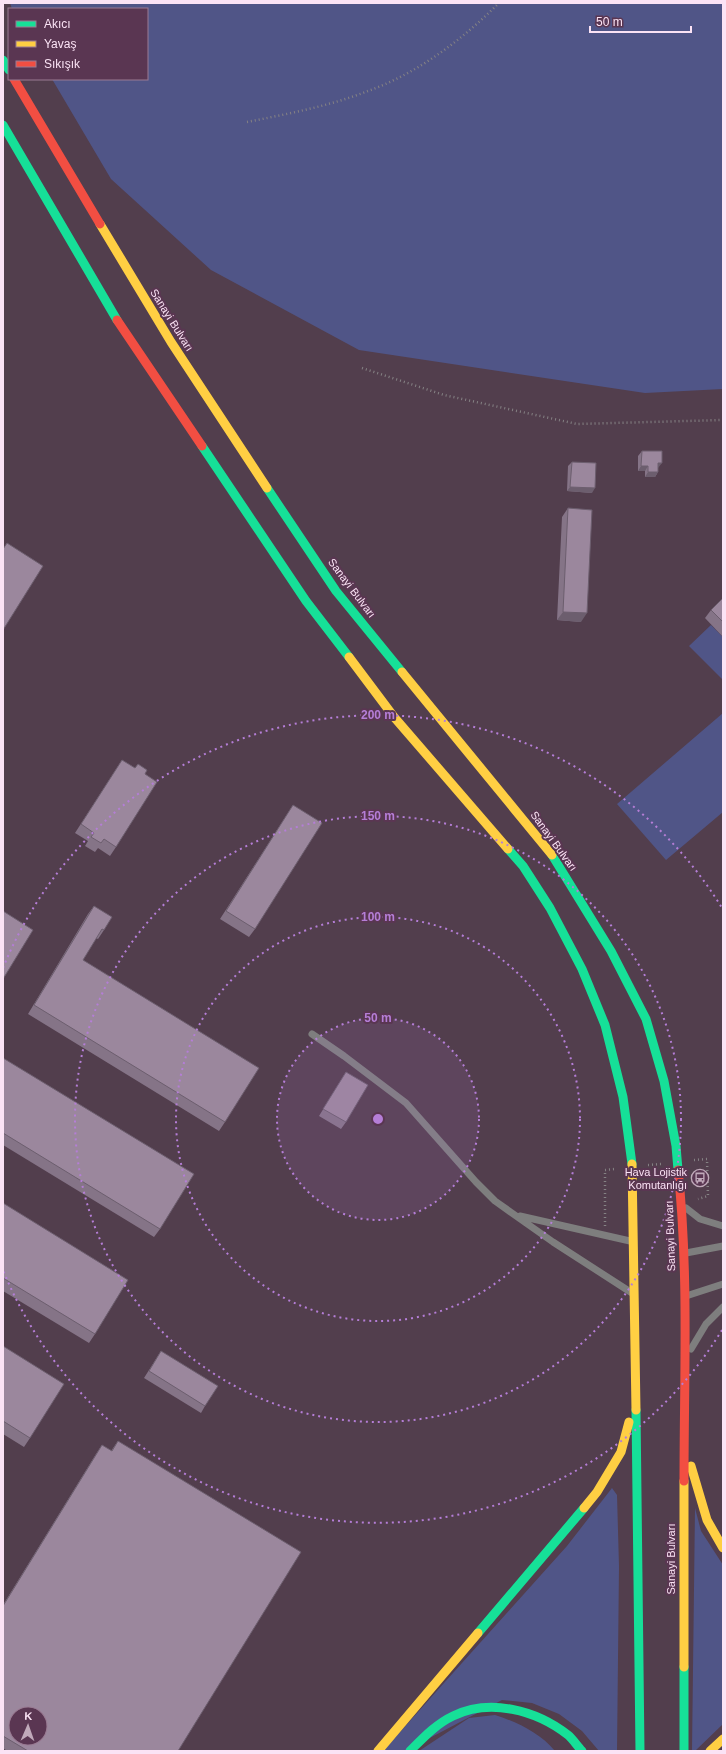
<svg xmlns="http://www.w3.org/2000/svg" width="726" height="1754" viewBox="0 0 726 1754" font-family="Arial,sans-serif">
<rect width="100%" height="100%" fill="#523e4d"/>
<path fill="#505587" d="M10 3H723V389L645 393 359 350 211 270 111 179 52 79H147V9H12Z
M711 625 723 637V680L689 646Z
M723 713V812L666 860 617 804Z
M612 1488 617 1495 619 1566 617 1751H599L582 1731 559 1714 532 1703 502 1700 405 1751H383L567 1546Z
M695 1508 701 1531 723 1565V1724L695 1751H692Z
M495 1715C517 1722 540 1733 555 1751H419L469 1718Z"/>
<g fill="none" stroke-linecap="round" stroke-linejoin="round">
<path stroke="#858284" stroke-width="2.5" stroke-dasharray="1 3" stroke-linecap="butt" d="M247 122C287 114 330 106 368 91 418 73 462 40 499 3
M362 368 444 395 577 424 723 420
M694 1160 707 1159 708 1196 698 1199
M648 1165 661 1164
M605 1226V1170L615 1169"/>
<path stroke="#7e7e7e" stroke-width="7" d="M312 1034 344 1056 406 1103 476 1182 495 1201 553 1242 632 1293
M686 1208 700 1219 723 1226
M520 1216 630 1241
M686 1253 723 1246
M686 1296 723 1284
M691 1349 706 1324 723 1307"/>
<path stroke="#16e098" stroke-width="9" d="M3 60 9 70
M3 125 117 320
M202 446 306 601 349 657
M267 488 336 591 402 672
M508 849 523 866 550 908 582 969 605 1025 623 1097 632 1164
M552 855 611 951 646 1019 664 1081 676 1146 678 1170
M636 1410 640 1751
M478 1633 584 1508
M684 1667V1751
M410 1751C423 1738 436 1724 453 1716 490 1698 536 1710 568 1735 573 1739 577 1746 582 1751"/>
<path stroke="#ffcf43" stroke-width="9" d="M100 224 171 342 267 488
M349 657 394 717 508 849
M402 672 552 855
M632 1164 636 1410
M691 1466 707 1520 723 1548
M684 1481V1667
M584 1508 597 1492 621 1452 629 1422
M378 1751 478 1633
M710 1751 723 1739"/>
<path stroke="#f24e42" stroke-width="9" d="M14 79 100 224
M117 320 202 446
M678 1170C689 1272 684 1379 684 1481"/>
</g>
<path fill="#857487" d="M642 451 658 468V472L655 477H645V471H638V456Z
M572 462 592 493 567 491 568 466Z
M568 508 581 622 557 620 562 517Z
M723 598V637L705 618 711 610Z
M122 760 145 774 116 847 110 856 98 848 95 852 85 846 88 841 75 833Z
M293 805 255 929 249 937 220 919Z
M94 906 104 930 98 939 96 938 83 960 225 1122 219 1131 28 1014 88 914Z
M3 1058 160 1229 154 1237 3 1145Z
M346 1072V1122L341 1129 319 1116Z
M3 1203 95 1334 89 1343 3 1291Z
M3 1346 30 1438 24 1447 3 1434Z
M161 1351 205 1406 201 1413 144 1378Z
M118 1441 178 1751H7L3 1748V1605L96 1454 102 1445 111 1451Z"/>
<path fill="#6c5e6e" d="M658 463H662L658 468Z
M641 466H648L645 471H638Z
M648 472H658L655 477H645Z
M570 487 595 488 592 493 567 491Z
M563 612 587 613 581 622 557 620Z"/>
<path fill="#9b879d" stroke="#6c5e6e" fill-rule="evenodd" d="M642 451H662V463H658V472H648V466H641Z
M572 462 596 463 595 488 570 487Z
M568 508 592 510 587 613 563 612Z
M7 543 43 566 3 630V549Z
M723 598V622L711 610Z
M122 760 135 768 138 764 147 770 145 774 157 782 116 847 104 839 101 843 91 837 94 833 81 824Z
M293 805 322 823 255 929 226 911Z
M94 906 112 917 104 930 102 929 83 960 259 1068 225 1122 34 1005Z
M3 911 33 930 3 979Z
M3 1058 194 1174 160 1229 3 1133Z
M346 1072 368 1085 346 1122 323 1109Z
M3 1203 128 1280 95 1334 3 1278Z
M3 1346 64 1384 30 1438 3 1421Z
M161 1351 218 1386 205 1406 149 1371Z
M118 1441 301 1552 178 1751H28L3 1736V1606L102 1445 112 1451ZM16 1714H40V1738H16Z"/>
<circle cx="378" cy="1119" r="101" fill="#b57ed7" fill-opacity=".12"/>
<g fill="none" stroke="#b57ed7" stroke-width="2" stroke-dasharray="2 4">
<circle cx="378" cy="1119" r="101"/>
<circle cx="378" cy="1119" r="202"/>
<circle cx="378" cy="1119" r="303"/>
<path d="M722 1330A404 404 0 0 1 3 1270M3 968A404 404 0 0 1 722 908"/>
</g>
<defs>
<symbol id="bus-ring" viewBox="-11 -11 22 22"><circle r="9.5" fill="#5a3652" stroke="#c0a9ba" stroke-width="1.5"/><path d="M-5-6H5V4H4V6H2V4H-2V6H-4V4H-5ZM-3.5-4V0h7V-4ZM-3.5 1.2v1.5H-2V1.2ZM2 1.2v1.5H3.5V1.2Z" fill="#c0a9ba"/></symbol>
</defs>
<g fill-rule="evenodd">
<use href="#bus-ring" x="690" y="1168" width="20" height="20"/>
</g>
<g text-anchor="middle" dominant-baseline="central" stroke-width="4" stroke-linejoin="round" paint-order="stroke">
<g font-size="11" fill="#fbe3f5" stroke="#5a3652">
<text transform="translate(172 320) rotate(58)">Sanayi Bulvarı</text>
<text transform="translate(352 588) rotate(53)">Sanayi Bulvarı</text>
<text transform="translate(554 841) rotate(54)">Sanayi Bulvarı</text>
<text transform="translate(670 1236) rotate(-92)">Sanayi Bulvarı</text>
<text transform="translate(671 1559) rotate(-90)">Sanayi Bulvarı</text>
</g>
<g font-size="11" fill="#fbe3f5" stroke="#5a3652" text-anchor="end">
<text x="687" y="1172">Hava Lojistik<tspan x="687" dy="13">Komutanlığı</tspan></text>
</g>
</g>
<circle cx="378" cy="1119" r="6" fill="#b57ed7" stroke="#5a3652" stroke-width="2"/>
<g font-size="12" text-anchor="middle" font-weight="bold" fill="#b57ed7" stroke="#5a3652" stroke-width="4" stroke-linejoin="round" paint-order="stroke">
<text x="378" y="719">200 m</text>
<text x="378" y="820">150 m</text>
<text x="378" y="921">100 m</text>
<text x="378" y="1022">50 m</text>
</g>
<rect width="726" height="1754" fill="none" stroke="#fbe3f5" stroke-width="8"/>
<rect x="8" y="8" width="140" height="72" fill="#5a3652" stroke="#9a7b93"/>
<rect x="16" y="21" width="20" height="6" fill="#16e098" stroke="#9a7b93"/>
<text x="44" y="28" font-size="12" fill="#fbe3f5">Akıcı</text>
<rect x="16" y="41" width="20" height="6" fill="#ffcf43" stroke="#9a7b93"/>
<text x="44" y="48" font-size="12" fill="#fbe3f5">Yavaş</text>
<rect x="16" y="61" width="20" height="6" fill="#f24e42" stroke="#9a7b93"/>
<text x="44" y="68" font-size="12" fill="#fbe3f5">Sıkışık</text>
<g transform="translate(28 1726) rotate(2)"><circle r="19" fill="#5a3652" stroke="#9a7b93"/>
<path d="M0-3L7 15L0 10L-7 15Z" fill="#c0a9ba"/>
<text y="-6" font-size="11" font-weight="bold" text-anchor="middle" fill="#fbe3f5">K</text>
</g>
<path d="M590 26v6h101v-6" fill="none" stroke="#fbe3f5" stroke-width="2"/>
<text x="596" y="26" font-size="12" fill="#fbe3f5" stroke="#5a3652" stroke-width="3" paint-order="stroke">50 m</text>
</svg>
